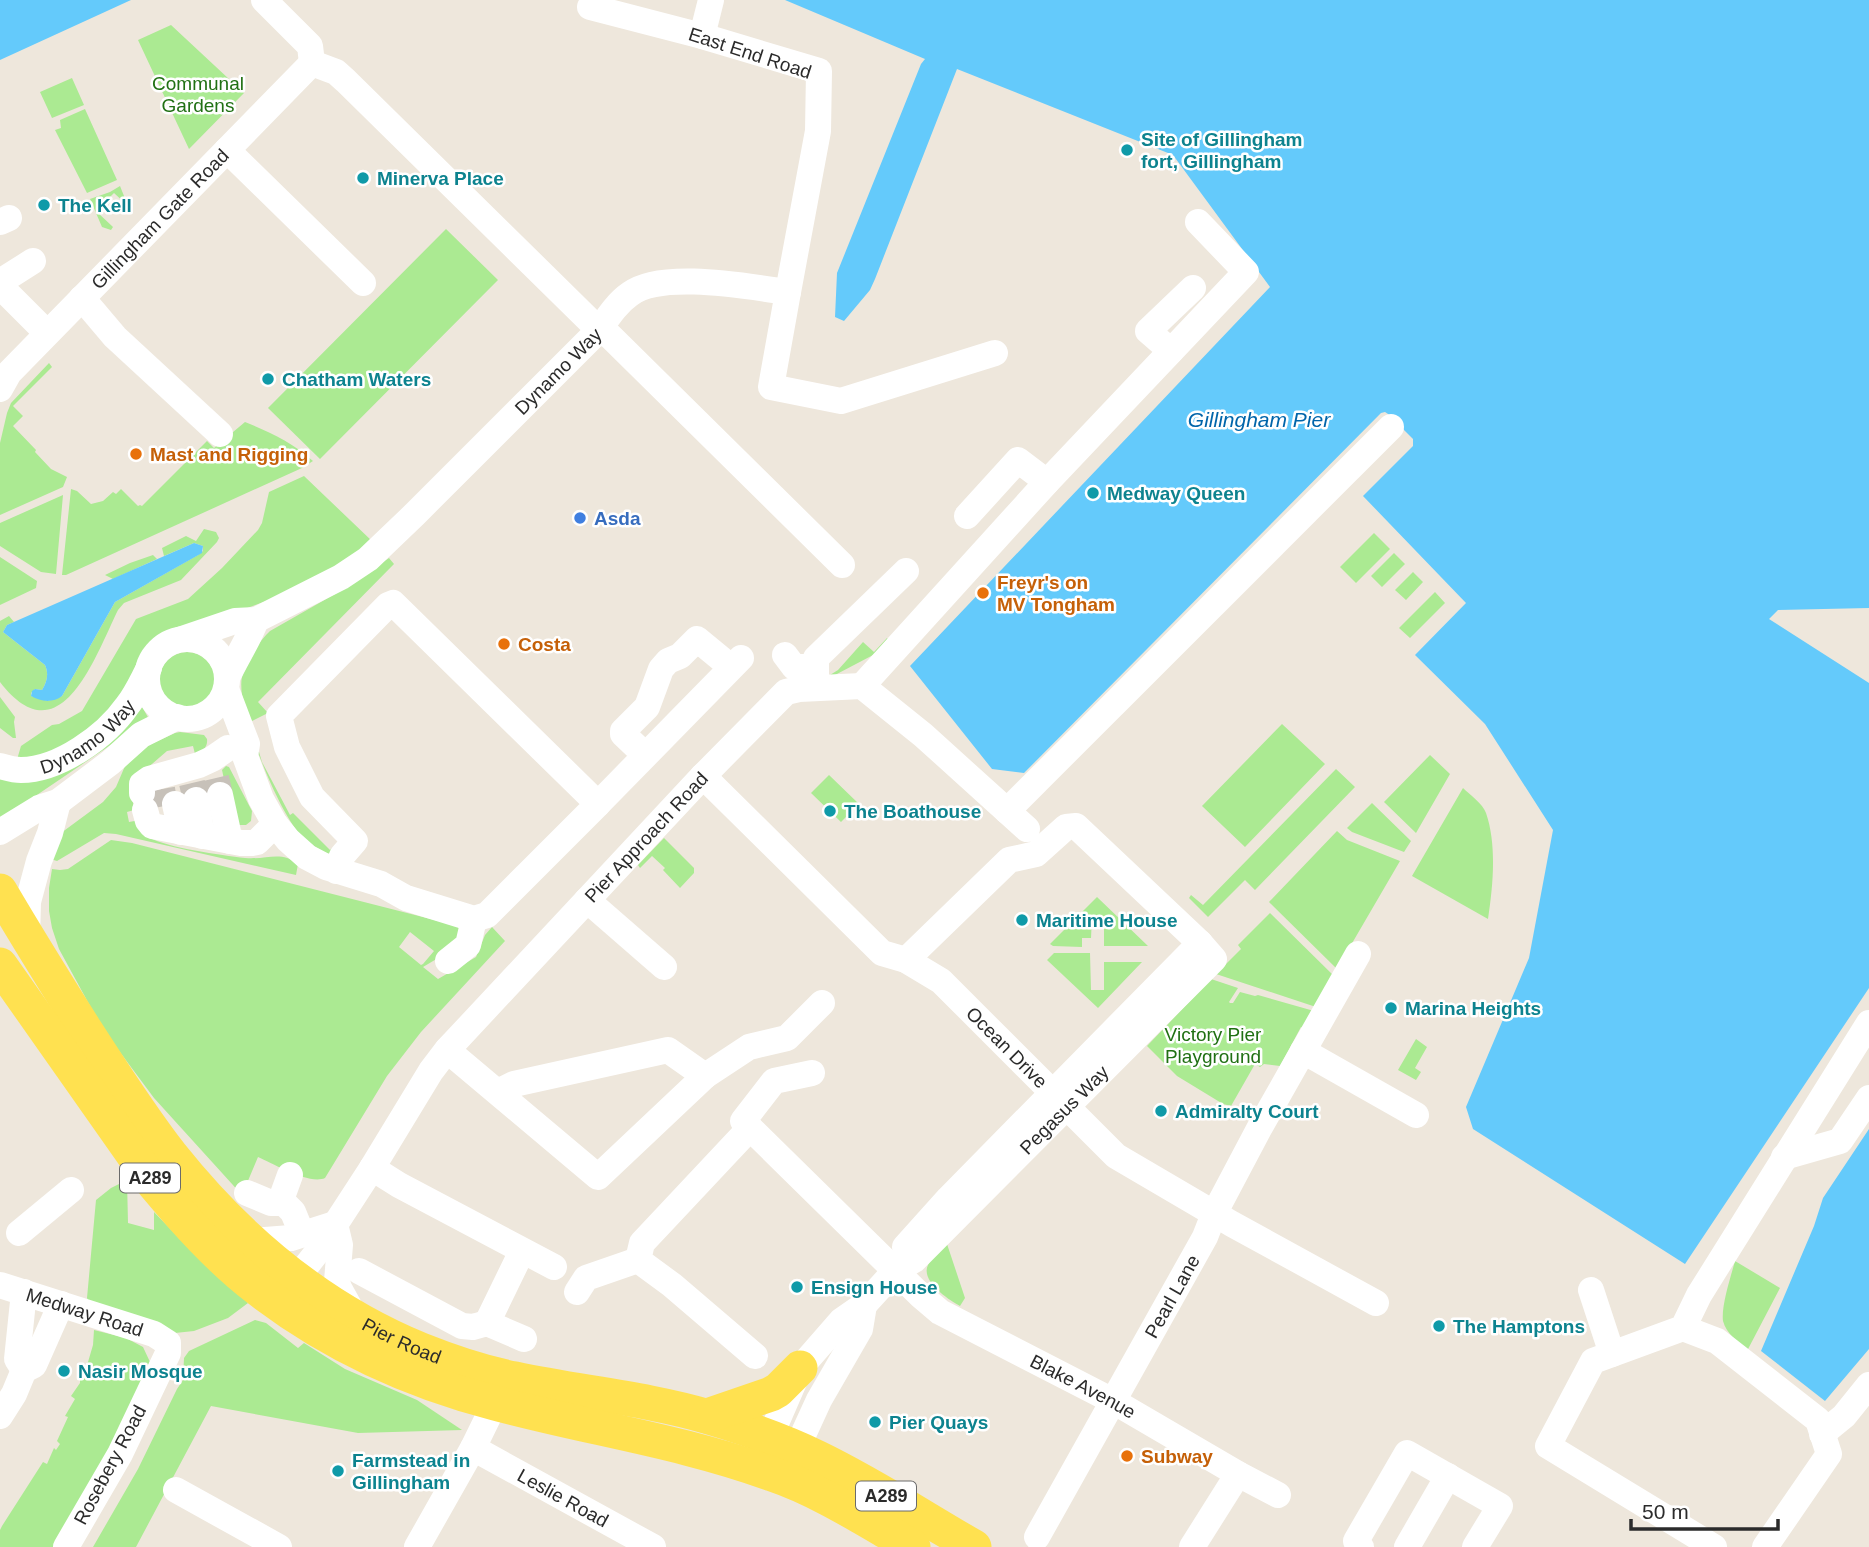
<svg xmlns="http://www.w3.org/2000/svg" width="1869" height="1547" viewBox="0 0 1869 1547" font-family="Arial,sans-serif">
<rect width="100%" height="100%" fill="#eee7dc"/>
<path fill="#abea92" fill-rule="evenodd" d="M171 25 244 93 189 149 138 40Z
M72 78 84 105 52 118 40 92Z
M85 109 117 180 87 193 55 130 61 128 60 120Z
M120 186 128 206 114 193 96 211 113 227 111 230 102 227 90 199 110 192Z
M446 229 498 280 320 459 268 408Z
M49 363 52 367 13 406 23 416 13 426 36 450 35 452 51 469 67 477 63 487 0 515V443L7 413 11 403Z
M245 422C270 432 292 442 313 461L302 468 66 575H62L71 489 77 491 91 504 103 501 113 492 116 494 121 489 138 506 140 505 142 506 207 441 214 448Z
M304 476 373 542 339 567 269 600 242 610 173 629 160 635 146 647 140 657 133 676 108 714 60 749 16 763 21 746 52 725 59 724 82 711 136 619 188 599 222 568 258 530 262 523 269 492Z
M63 495 56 574 41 572 0 546V523Z
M204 529 216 532 219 538 217 542 181 580 124 603 118 610C95 657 60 760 0 682V621L9 616 14 622 7 625 3 632 45 665C49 674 47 682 42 690L35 689 31 693V696L48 701 62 696 115 602 198 555 203 551V546L194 543 164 556 162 548 186 536 196 541Z
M1374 533 1390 549 1356 583 1340 567Z
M1394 553 1405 564 1382 587 1371 576Z
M153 555 157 559 113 579 105 575 130 563Z
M0 557 37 581 36 588 0 605Z
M389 558 394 564 258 702 268 713 250 722 262 762 290 815 293 813 330 850 341 841 335 856C321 852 309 844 299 833 278 810 235 707 242 677 245 663 259 641 270 631L335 594Z
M1413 572 1423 582 1406 600 1395 590Z
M1435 592 1445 603 1410 638 1399 628Z
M887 638 888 639 875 654 835 675H830L838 670 863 642 874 652Z
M159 680a28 28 0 1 1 56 0a28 28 0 1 1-56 0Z
M0 697 15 717 14 722 16 738H13L0 728Z
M141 705 149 719 0 820V775L9 779Z
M1282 724 1325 764 1245 847 1202 806Z
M180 732 204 735 207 739C208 748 202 751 195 754L193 746 167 751 137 777 132 794 134 810 127 812 129 822 140 820 148 837C168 848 221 855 245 858 266 860 281 850 298 864L296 875 116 834 104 833 57 861 47 858 61 833 103 802 116 787 125 766 136 751 175 733Z
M1430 755 1450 774 1416 833 1384 802Z
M226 766 229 767 252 811 251 821 246 825H237L233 820 222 770Z
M1336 769 1355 787 1255 890 1245 880 1208 917 1189 898 1191 895 1203 905Z
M829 775 859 804 841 822 811 793Z
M1463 788C1470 795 1483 804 1486 813 1497 845 1493 886 1488 919L1412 876Z
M1372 803 1411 841 1404 852 1352 832 1347 828Z
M1337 831 1347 840 1400 861 1337 969 1269 902Z
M664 838 694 868V873L680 888 663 870 665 868 652 856 640 868 638 865Z
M111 840 132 843 466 928 460 945 423 967 438 979 476 957 485 935 492 927 505 941 421 1032 387 1076 325 1178C309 1185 274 1164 258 1157L242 1195 154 1098 102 1028 59 949 52 928 49 911V888L52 869 60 870 68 869ZM410 932 434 951 423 964 421 965 399 947Z
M1097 897 1148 946H1104V918L1092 917 1091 938H1082V947L1053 946 1050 944Z
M1270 913 1334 976 1316 1007 1216 974 1241 949 1238 945Z
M1054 953H1090L1091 990H1104V962H1142L1098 1008 1047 960Z
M1211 979 1238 988 1229 1002 1230 1003H1233L1240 992 1255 996 1258 995 1314 1011 1305 1029 1301 1027 1280 1066 1264 1064 1260 1067 1255 1064 1231 1106 1223 1104 1177 1076 1147 1046Z
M1416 1039 1427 1047 1415 1068 1421 1072 1416 1080 1398 1070Z
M127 1180 128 1223 154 1230V1212L184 1243 248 1303 228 1318 194 1331 175 1333 90 1304 87 1298 96 1200 111 1188Z
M947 1244 965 1298 960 1306C949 1300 920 1281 928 1265 931 1258 941 1250 947 1244Z
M1735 1261 1780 1288 1747 1351C1739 1343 1726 1333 1723 1321 1721 1306 1731 1276 1735 1261Z
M255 1320 266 1323 298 1348 304 1343 345 1369 417 1400 462 1430 358 1433 211 1406 136 1547H93L138 1469 177 1389 183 1380 184 1358 189 1351Z
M94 1330 126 1338 143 1347 150 1362 109 1452 54 1547H0V1530L2 1526 43 1462 47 1464 54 1448 56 1450 60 1444 57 1441 68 1417 65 1416 75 1399 71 1396 80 1383V1375L88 1362 93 1345Z"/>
<path fill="#64cafb" d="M0 0H131L0 60Z
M785 0H1869V608L1778 610 1769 619 1869 683V988L1685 1264 1473 1129 1466 1107 1529 958 1553 830 1485 724 1415 655 1466 603 1363 496 1413 446V439L1388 414 1385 412 1381 413 1024 773 992 769 910 666 1270 287 1173 155 957 69 875 279 870 290 844 321 835 317 837 273 921 64 925 59Z
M194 543 203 546 202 553 115 602 62 696C53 703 41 702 31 696L32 691 35 689 42 690C47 682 49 674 45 665L3 632 7 625Z
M1869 1129V1349L1825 1401 1761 1351 1814 1226 1823 1198Z"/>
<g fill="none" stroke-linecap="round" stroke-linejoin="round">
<path stroke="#c7c1b9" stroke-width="26" stroke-dasharray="26 13" stroke-linecap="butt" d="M216 778 220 795
M192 783 196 800
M162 789 165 806"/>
<g stroke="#fff" stroke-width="26">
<path d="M264 0 310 46 312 63"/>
<path d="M702 36 711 0"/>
<path d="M312 63 336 72 346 81 599 330C608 317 617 303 630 294 662 270 749 287 788 292L818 131 819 71 702 36 590 7"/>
<path d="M227 150 363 283"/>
<path d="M0 222 9 218"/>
<path d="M0 282 33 261"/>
<path d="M0 286 47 333"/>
<path d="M788 292 771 387 841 401 995 353"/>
<path d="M82 298 115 337 220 434"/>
<path d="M1171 351 1148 331 1193 288"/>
<path id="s1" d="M0 389 9 373 312 63"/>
<path d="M967 516 1018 460 1047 482"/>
<path id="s2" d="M182 639 235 621 256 620 341 577 368 559 415 514 599 330 610 336 842 565"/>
<circle cx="187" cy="679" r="40"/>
<path d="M785 655 794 667H816"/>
<path d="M227 678C236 658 248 641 256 620"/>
<path d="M862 686 1047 482 1246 272 1198 222"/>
<path d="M816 688V658L906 571"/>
<path d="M226 689 247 744 245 756 261 799 275 824 288 840 307 857 326 867 381 884 406 898 474 919 487 915 598 804 393 603 388 605 279 716 287 747 312 797 355 841 342 856 336 871"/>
<path d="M645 755 623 734V731L647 707 661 669 668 661 680 656 697 639 731 667"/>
<path id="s3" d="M0 766C7 768 14 770 21 770 59 770 106 736 127 706 136 695 142 681 149 668"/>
<path id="s4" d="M703 776 882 953 906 960 941 981 1116 1156 1232 1224 1376 1303"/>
<path d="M142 793V784L149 779 199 765 212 759 228 748"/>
<path d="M220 795 230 841"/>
<path d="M196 800 202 836"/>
<path d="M175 804 181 832"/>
<path d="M598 804 741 658"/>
<path d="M145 810 148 821 152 826 241 843H252L257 842 275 824"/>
<path d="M1007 811 1391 427"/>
<path d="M0 832 39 808 58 802 111 762 141 735 177 717"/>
<path d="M587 900 664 967"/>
<path d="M27 938 28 902 39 861 50 833 58 802"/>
<path d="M448 961 468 945 474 919"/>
<path d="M447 1050 598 1177 705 1076 668 1050 514 1084 498 1092"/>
<path d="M1303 1051 1416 1115"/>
<path id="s5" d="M812 1073 774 1081 743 1121 920 1295 940 1312 1113 1401 1238 1474 1278 1495"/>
<path d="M705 1076 749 1047 787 1038 822 1003"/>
<path d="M750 1128 642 1243 638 1260 672 1285 755 1356"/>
<path d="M1784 1157 1840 1141 1869 1098"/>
<path d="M372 1168 399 1185 554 1267"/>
<path d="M290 1175 282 1197 284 1203 293 1212 302 1234"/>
<path d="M247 1193 271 1203H284"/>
<path d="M335 1224 340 1245 337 1281 339 1288 354 1315"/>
<path d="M19 1233 71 1190"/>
<path d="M250 1241 291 1238 335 1224"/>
<path d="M905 1247 949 1198 1200 943"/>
<path d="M359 1271 462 1326 473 1327 487 1323 524 1339"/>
<path id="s6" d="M0 1285 154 1334 168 1343V1353L120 1454 66 1547"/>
<path id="s7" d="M281 1287 296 1279 318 1251 372 1168 431 1071 447 1050 703 776 786 692 799 689 862 686 923 735 1027 829"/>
<path d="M1591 1290 1612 1354"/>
<path d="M24 1292 17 1359 24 1370"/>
<path d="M577 1292 586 1278 638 1260"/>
<path d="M487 1323 522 1251"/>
<path d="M1683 1328 1717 1341 1818 1420 1829 1454 1765 1547"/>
<path d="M0 1416 14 1394 24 1370 34 1365 61 1304"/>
<path d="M1822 1434 1844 1416 1869 1385"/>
<path id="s8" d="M770 1437 800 1368 841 1321 864 1305 895 1271 914 1260 1214 959 1200 943 1076 826 1066 827 1036 854 1009 860 906 960"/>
<path id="s9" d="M473 1448 653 1547"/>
<path d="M797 1448 819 1400 860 1329 864 1305"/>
<path d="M176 1490 279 1547"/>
<path id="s10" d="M1037 1537 1205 1237 1214 1214 1260 1127 1358 954"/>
<path d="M417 1547 473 1448 495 1403"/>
<path d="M1192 1547 1238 1474"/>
<path d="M1361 1547 1356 1541 1407 1453 1500 1506 1475 1547"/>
<path d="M1407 1547 1448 1476"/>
<path d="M1714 1547 1548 1446 1593 1361 1683 1328 1699 1295 1869 1023"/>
</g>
<g stroke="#ffe150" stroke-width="35">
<path id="s11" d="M0 891C27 937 55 982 84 1028 112 1071 139 1114 171 1155 238 1239 321 1309 421 1350 451 1362 484 1373 515 1379 580 1393 645 1398 709 1417 746 1428 783 1441 818 1458 872 1484 922 1517 974 1547"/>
<path d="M0 965 154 1184C185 1221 219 1259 258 1289 328 1343 410 1381 495 1403 587 1428 682 1441 772 1474 822 1491 867 1521 913 1547"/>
<path d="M707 1416 771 1394 778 1390 800 1368"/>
</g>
</g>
<g fill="#0f9aa8" stroke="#fff" stroke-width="2.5">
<circle cx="1127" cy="150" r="7"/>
<circle cx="363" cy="178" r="7"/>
<circle cx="44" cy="205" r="7"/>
<circle cx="268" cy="379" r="7"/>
<circle cx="1093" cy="493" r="7"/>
<circle cx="830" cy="811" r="7"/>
<circle cx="1022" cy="920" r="7"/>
<circle cx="1391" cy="1008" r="7"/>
<circle cx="1161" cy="1111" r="7"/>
<circle cx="797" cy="1287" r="7"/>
<circle cx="1439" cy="1326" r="7"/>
<circle cx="64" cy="1371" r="7"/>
<circle cx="875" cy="1422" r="7"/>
<circle cx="338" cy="1471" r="7"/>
</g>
<g fill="#e8710a" stroke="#fff" stroke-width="2.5">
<circle cx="136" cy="454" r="7"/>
<circle cx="983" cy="593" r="7"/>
<circle cx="504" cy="644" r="7"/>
<circle cx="1127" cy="1456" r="7"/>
</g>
<circle fill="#3f7fe0" stroke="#fff" stroke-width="2.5" cx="580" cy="518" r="7"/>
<g text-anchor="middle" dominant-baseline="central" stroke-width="5" stroke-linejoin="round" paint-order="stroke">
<g fill="#fff" stroke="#6b6b6b" stroke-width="2">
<rect x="120" y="1163.5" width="60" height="29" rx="5"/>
<rect x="856" y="1481.5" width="60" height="29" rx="5"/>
</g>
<g font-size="18" font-weight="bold" fill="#2b2b2b">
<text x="150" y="1178">A289</text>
<text x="886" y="1496">A289</text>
</g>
<g font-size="19" fill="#2b2b2b" stroke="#fff">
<text transform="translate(750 53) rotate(18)">East End Road</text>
<text stroke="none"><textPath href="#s1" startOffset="234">Gillingham Gate Road</textPath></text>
<text stroke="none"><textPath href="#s2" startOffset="472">Dynamo Way</textPath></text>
<text stroke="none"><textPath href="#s3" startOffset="98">Dynamo Way</textPath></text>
<text stroke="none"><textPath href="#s7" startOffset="583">Pier Approach Road</textPath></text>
<text stroke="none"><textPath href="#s4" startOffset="411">Ocean Drive</textPath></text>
<text stroke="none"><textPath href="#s8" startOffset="446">Pegasus Way</textPath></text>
<text stroke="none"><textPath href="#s10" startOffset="276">Pearl Lane</textPath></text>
<text stroke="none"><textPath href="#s6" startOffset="89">Medway Road</textPath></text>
<text stroke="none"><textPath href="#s11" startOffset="614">Pier Road</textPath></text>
<text stroke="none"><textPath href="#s5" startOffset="525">Blake Avenue</textPath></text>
<text transform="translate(110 1465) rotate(-62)">Rosebery Road</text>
<text stroke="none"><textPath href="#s9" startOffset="103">Leslie Road</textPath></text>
</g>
<g font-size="19" fill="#207013" stroke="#fff">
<text x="198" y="83">Communal<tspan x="198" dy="22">Gardens</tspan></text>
<text x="1213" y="1034">Victory Pier<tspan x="1213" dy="22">Playground</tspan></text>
</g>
<g font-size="19" font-weight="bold" fill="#0d838f" stroke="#fff" text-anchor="start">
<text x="1141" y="139">Site of Gillingham<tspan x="1141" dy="22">fort, Gillingham</tspan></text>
<text x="377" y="178">Minerva Place</text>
<text x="58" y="205">The Kell</text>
<text x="282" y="379">Chatham Waters</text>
<text x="1107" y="493">Medway Queen</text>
<text x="844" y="811">The Boathouse</text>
<text x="1036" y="920">Maritime House</text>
<text x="1405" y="1008">Marina Heights</text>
<text x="1175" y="1111">Admiralty Court</text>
<text x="811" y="1287">Ensign House</text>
<text x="1453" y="1326">The Hamptons</text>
<text x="78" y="1371">Nasir Mosque</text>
<text x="889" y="1422">Pier Quays</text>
<text x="352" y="1460">Farmstead in<tspan x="352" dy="22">Gillingham</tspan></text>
</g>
<g font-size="19" font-weight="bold" fill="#c56008" stroke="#fff" text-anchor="start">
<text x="150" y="454">Mast and Rigging</text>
<text x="997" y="582">Freyr's on<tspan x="997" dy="22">MV Tongham</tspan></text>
<text x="518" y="644">Costa</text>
<text x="1141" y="1456">Subway</text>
</g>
<g font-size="19" font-weight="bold" fill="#366cbe" stroke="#fff" text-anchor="start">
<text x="594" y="518">Asda</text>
</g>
<g font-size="21" font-style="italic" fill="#0065aa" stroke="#fff">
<text x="1259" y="419">Gillingham Pier</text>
</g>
</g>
<path d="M1631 1519v10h147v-10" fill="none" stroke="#2b2b2b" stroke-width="3.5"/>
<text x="1642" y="1519" font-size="21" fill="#2b2b2b" stroke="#ffffff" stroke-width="5" paint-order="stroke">50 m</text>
</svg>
